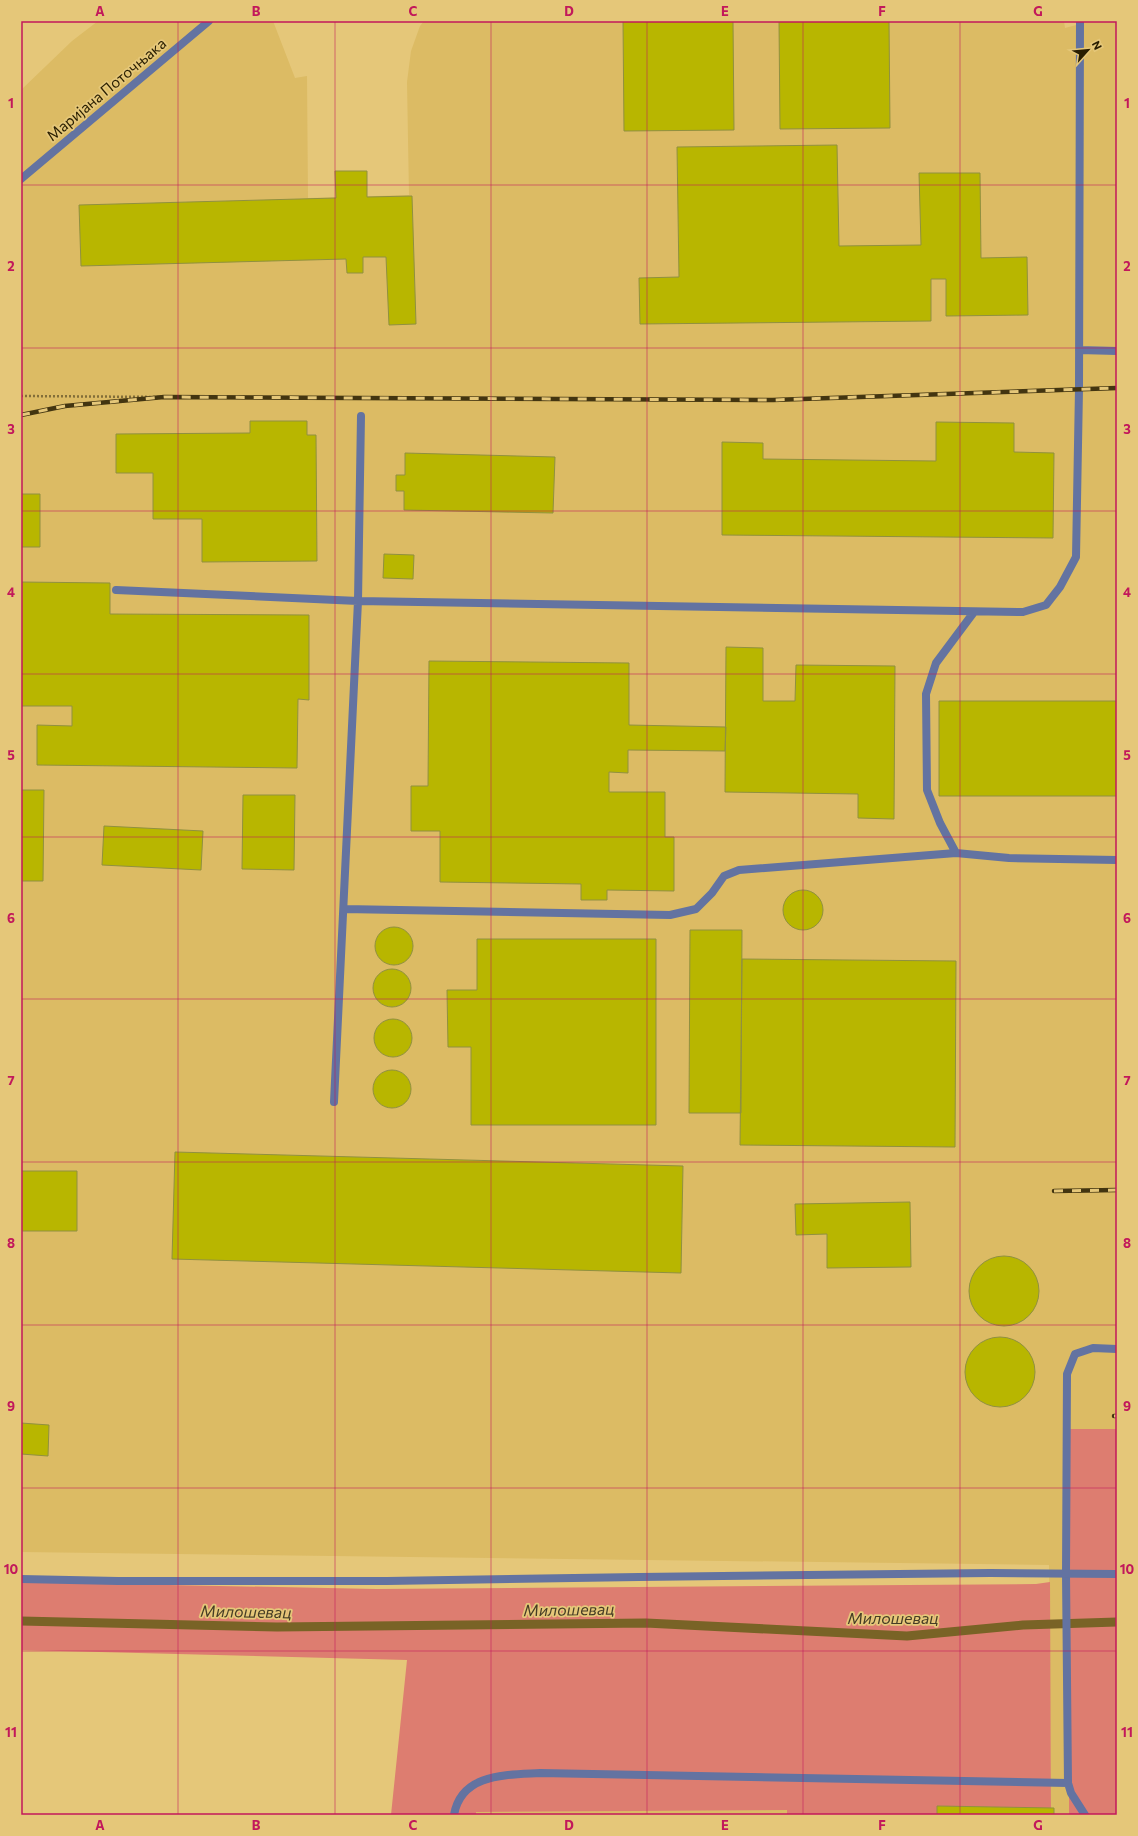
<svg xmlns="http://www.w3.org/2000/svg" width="1138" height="1836" viewBox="0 0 1138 1836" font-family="Commissioner,sans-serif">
<rect width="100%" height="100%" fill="#e5c779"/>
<path fill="#dcbb64" d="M98 21H273L295 78 307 76 308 198 409 195 407 82 411 51 420 26 424 21H1064L1065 28 1084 23 1085 21H1117V1429H1069V1815H1051L1049 1565 21 1552V90L72 41Z
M787 1810V1815H476V1812Z"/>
<path fill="#dd7d70" d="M1069 1429H1117V1815H1069Z
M21 1582 376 1589 1036 1584 1050 1582 1051 1815H787V1810L476 1812V1815H391L407 1660 21 1650Z"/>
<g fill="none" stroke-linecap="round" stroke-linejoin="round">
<path stroke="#796326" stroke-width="9" d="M21 1621 277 1627 646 1623 907 1636 1023 1625 1117 1622"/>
</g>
<path fill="#b8b600" stroke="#909040" d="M623 21H733L734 130 624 131Z
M779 21H889L890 128 780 129Z
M837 145 839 246 921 245 919 173H980L981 258 1027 257 1028 315 946 316V279H931V321L640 324 639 278 679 277 677 147Z
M335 171H367V197L412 196 416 324 389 325 386 257H363V273H347L346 259 81 266 79 205 336 198Z
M250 421H307V435H316L317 561 202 562V519H153V473H116V434L250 433Z
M936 422 1014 423V452L1054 453 1053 538 722 535V442L763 443V459L936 461Z
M405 453 555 457 553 513 404 510V491H396V475H405Z
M21 494H40V547H21Z
M384 554 414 555 413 579 383 578Z
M21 582 110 583V614L309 615V700L298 699 297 768 37 765V725L72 726V706H21Z
M726 647 763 648V701H795L796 665 895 666 894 819 858 818V794L725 792Z
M429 661 629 663V725L726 727 725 751 628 750V773L609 772V792H665V837H674V891L607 890V900H581V884L440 882V831H411V786H428Z
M939 701H1117V796H939Z
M21 790H44L43 881H21Z
M243 795H295L294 870 242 869Z
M104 826 203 831 201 870 102 865Z
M783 910a20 20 0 1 1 40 0a20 20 0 1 1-40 0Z
M375 946a19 19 0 1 1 38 0a19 19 0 1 1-38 0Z
M690 930H742L741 1113H689Z
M477 939H656V1125H471V1047H448L447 990H477Z
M742 959 956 961 955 1147 740 1145Z
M373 988a19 19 0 1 1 38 0a19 19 0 1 1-38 0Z
M374 1038a19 19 0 1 1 38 0a19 19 0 1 1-38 0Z
M373 1089a19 19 0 1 1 38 0a19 19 0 1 1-38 0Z
M175 1152 683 1166 681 1273 172 1259Z
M21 1171H77V1231H21Z
M910 1202 911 1267 827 1268V1234L796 1235 795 1204Z
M969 1291a35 35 0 1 1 70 0a35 35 0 1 1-70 0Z
M965 1372a35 35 0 1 1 70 0a35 35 0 1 1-70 0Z
M21 1423 49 1425 48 1456 21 1454Z
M937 1806 1054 1808V1815H937Z"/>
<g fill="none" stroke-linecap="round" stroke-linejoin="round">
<path stroke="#826e39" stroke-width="2.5" stroke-dasharray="2 2" stroke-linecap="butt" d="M21 396 164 397"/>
<path stroke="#6373a1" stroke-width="8" d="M1079 350 1117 351
M116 590 358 601 361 416
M956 853 940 823 927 790 926 694 936 663 974 612
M344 909 670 915 696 909 712 893 724 876 739 870 956 853 1009 858 1117 860
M334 1102 358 601 1023 612 1046 605 1060 587 1076 557 1079 389 1080 21
M454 1815C461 1773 507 1775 540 1773L1068 1783
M1085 1815 1071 1793 1068 1783 1066 1574 1067 1374 1075 1354 1093 1348 1117 1349"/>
<path stroke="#6373a1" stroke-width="8" d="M21 179 209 21
M21 1579 118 1581H387L639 1577 990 1573 1117 1574"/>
<defs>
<path id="rail" d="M21 415 65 406 164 397 773 400 1117 388
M1054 1191 1117 1190
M1114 1416H1117"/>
</defs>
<use href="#rail" stroke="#433510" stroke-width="4.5"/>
<use href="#rail" stroke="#e5c779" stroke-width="3" stroke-dasharray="9" stroke-linecap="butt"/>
</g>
<path fill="none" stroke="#c2185b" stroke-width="1" stroke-opacity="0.55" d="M178 21V1815M335 21V1815M491 21V1815M647 21V1815M803 21V1815M960 21V1815M21 185H1117M21 348H1117M21 511H1117M21 674H1117M21 837H1117M21 999H1117M21 1162H1117M21 1325H1117M21 1488H1117M21 1651H1117"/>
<g text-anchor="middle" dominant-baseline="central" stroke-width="3.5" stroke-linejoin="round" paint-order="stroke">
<g font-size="15" fill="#291e00" stroke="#e5c779">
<text transform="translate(106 89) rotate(-40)">Маријана Поточњака</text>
</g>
<g font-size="16" font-style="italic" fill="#453c25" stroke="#e5c779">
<text transform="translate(569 1609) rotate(-1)">Милошевац</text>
<text transform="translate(246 1611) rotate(1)">Милошевац</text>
<text x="893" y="1617">Милошевац</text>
</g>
</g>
<rect width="1138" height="1836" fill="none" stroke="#e5c779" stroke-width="44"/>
<g transform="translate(1088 50) rotate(63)" stroke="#e5c779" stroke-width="3" paint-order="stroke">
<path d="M0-3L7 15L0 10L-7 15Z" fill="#291e00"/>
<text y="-6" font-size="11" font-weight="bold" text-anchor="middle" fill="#291e00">N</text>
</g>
<rect x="22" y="22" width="1094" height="1792" fill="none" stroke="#c2185b" stroke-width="1.5"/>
<g font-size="13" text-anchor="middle" font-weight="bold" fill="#c2185b">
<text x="100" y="16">A</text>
<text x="256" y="16">B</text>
<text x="413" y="16">C</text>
<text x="569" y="16">D</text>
<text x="725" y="16">E</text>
<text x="882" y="16">F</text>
<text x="1038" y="16">G</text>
<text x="11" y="108">1</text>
<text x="1127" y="108">1</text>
<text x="11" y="271">2</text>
<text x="1127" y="271">2</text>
<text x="11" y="434">3</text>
<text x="1127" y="434">3</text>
<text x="11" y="597">4</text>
<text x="1127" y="597">4</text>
<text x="11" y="760">5</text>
<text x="1127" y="760">5</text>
<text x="11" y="923">6</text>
<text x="1127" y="923">6</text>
<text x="11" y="1085">7</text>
<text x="1127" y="1085">7</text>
<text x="11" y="1248">8</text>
<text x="1127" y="1248">8</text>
<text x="11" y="1411">9</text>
<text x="1127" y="1411">9</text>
<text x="11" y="1574">10</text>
<text x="1127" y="1574">10</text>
<text x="11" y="1737">11</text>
<text x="1127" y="1737">11</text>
<text x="100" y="1830">A</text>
<text x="256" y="1830">B</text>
<text x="413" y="1830">C</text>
<text x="569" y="1830">D</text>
<text x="725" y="1830">E</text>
<text x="882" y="1830">F</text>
<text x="1038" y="1830">G</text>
</g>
</svg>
